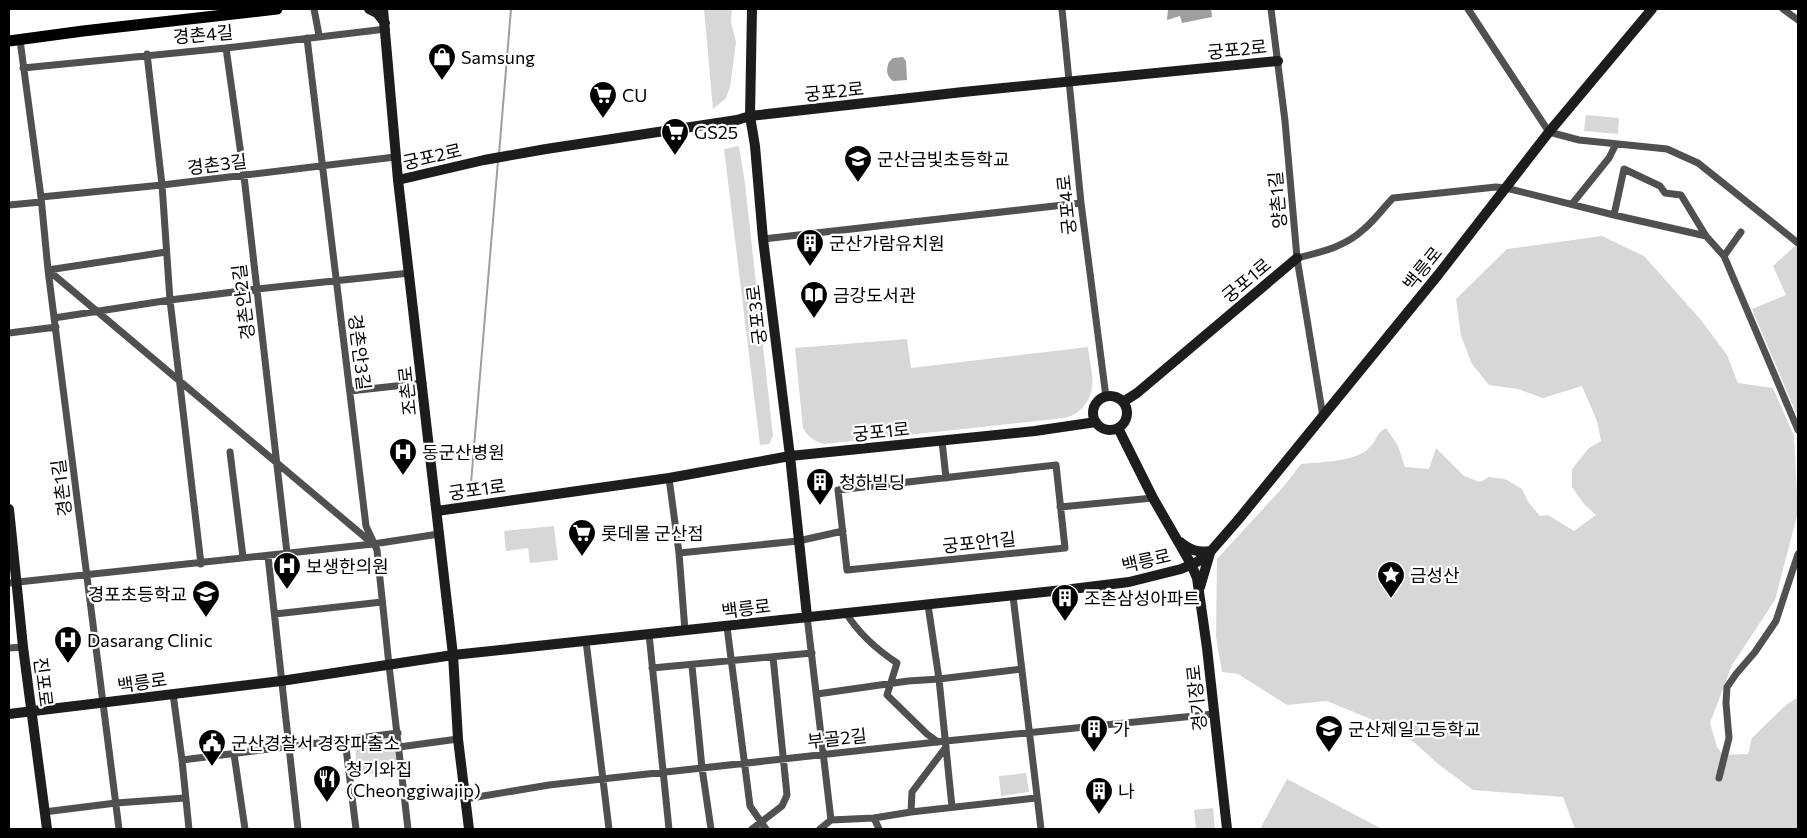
<svg xmlns="http://www.w3.org/2000/svg" width="1807" height="838" viewBox="0 0 1807 838" font-family="Commissioner,'Noto Sans KR',sans-serif">
<rect width="100%" height="100%" fill="#fff"/>
<path fill="#d7d7d7" d="M704 9H732L731 22 736 42 730 87 726 98 713 109Z
M1586 115 1619 118 1618 134 1584 131Z
M739 146 745 184 773 436 769 444 760 445 724 149Z
M1602 236 1644 256 1701 320 1727 355 1738 383 1773 388 1794 436 1798 512 1775 600 1732 665 1710 723 1717 747 1723 755 1748 754 1752 738 1786 705 1798 697V829H1575L1563 797 1473 790 1438 764 1415 743 1385 725 1327 701 1287 705 1238 674 1222 672 1216 637 1217 559 1284 486 1301 464C1320 462 1355 462 1369 448 1377 441 1375 434 1386 428L1398 446 1405 467 1429 469 1436 448 1464 476 1480 482 1489 477 1505 479 1522 489 1529 503 1540 516 1548 515 1574 531 1596 515 1584 504 1572 487V469L1589 448 1601 441 1597 421 1582 386 1543 398 1518 389 1489 385 1472 364 1461 336 1456 299 1507 249Z
M1796 245 1798 248V412L1796 413 1752 309 1786 295 1773 266Z
M907 339 911 368 1088 347C1089 358 1094 377 1092 387 1090 403 1079 415 1064 418L824 444C814 441 808 437 803 428L795 348Z
M554 526 558 560 530 563 528 548 506 551 504 531Z
M387 737 395 746 398 770 357 776 355 744 359 740Z
M1026 773 1029 792 1001 796 999 776Z
M1287 779 1382 829H1260Z
M1213 808 1215 829H1196L1194 810Z"/>
<path fill="#9e9e9e" d="M1168 9H1211L1212 17 1182 23 1180 16 1167 20Z
M903 57 906 61 907 80 893 81C886 76 886 70 889 62L893 58Z"/>
<g fill="none" stroke-linecap="round" stroke-linejoin="round">
<path stroke="#9e9e9e" stroke-width="2" d="M499 154 511 9
M470 495 498 161"/>
<path stroke="#505050" stroke-width="7" d="M314 9 319 35
M1062 9 1081 203 1106 397
M1271 9 1285 121 1297 258 1323 417
M1468 9 1549 132 1579 140 1667 149 1698 163 1798 243
M1783 9 1798 20
M307 38 366 526 377 550 389 665 408 829
M20 40 41 197 48 270 119 829
M226 48 244 176 287 553
M147 54 162 185 170 300 201 564
M23 68 226 48 386 29
M41 197 162 185 395 157
M1572 204 1609 158 1616 144
M9 205 41 202
M1614 215 1624 169 1660 186 1665 193 1681 195 1706 236
M763 239 1081 203
M166 252 48 270 373 544
M1724 256 1741 232
M1297 258C1321 252 1345 247 1364 229 1375 220 1383 208 1393 198L1496 187 1506 188 1614 215 1706 236 1724 256 1798 430
M54 318 170 300 257 289 410 273
M9 333 56 327
M350 391 423 383
M942 441 946 478
M230 452 243 557
M1056 465 1065 548 847 570 838 490Z
M669 478 679 553 685 631
M1060 507 1153 498
M679 553 798 541 843 531
M268 556 298 829
M9 583 373 544 439 534
M1013 596 1041 829
M928 605 939 679 952 807
M846 613C859 634 876 649 897 663L887 695 927 734 938 742
M275 614 382 602
M807 616 831 820
M727 627 750 806 766 829
M649 634 669 829
M586 641 609 829
M9 648 23 647
M692 666 702 768 711 829
M652 668 812 653
M173 694 182 760 189 829
M817 694 908 681 939 679 1022 669
M345 740 356 829
M399 747 458 739
M234 754 245 829
M182 760 398 733
M1719 778 1729 738 1726 703 1727 687 1736 674 1755 652 1776 621 1798 554
M465 799 549 785 602 779 946 741 1214 714
M44 812 116 803 185 798
M911 812 912 792 946 747
M874 818 879 829
M752 829 782 806 787 795 773 657
M820 829 831 820 874 818 911 812 1036 798"/>
<path stroke="#1d1d1d" stroke-width="10" d="M369 9 377 13 385 23
M383 9 398 180 439 534 453 655 458 739 469 829
M752 9 750 116 755 146 763 239 790 456 807 616
M398 180 484 160 546 149 737 120 750 116 963 92 1278 61
M1093 413a17 17 0 1 1 34 0a17 17 0 1 1-34 0Z
M1123 402 1137 393 1297 258
M1118 428 1153 498 1191 564 1197 578 1207 648 1227 829
M9 509 23 647 47 829
M437 511 669 478 790 456 1035 431 1096 422
M1180 542C1190 550 1198 553 1210 551
M1200 587 1210 553
M9 714 281 681 453 655 1072 589 1129 582 1181 569 1197 562 1211 551 1238 520 1438 275 1549 132 1652 9"/>
<path stroke="#000" stroke-width="11" d="M9 41 83 31 277 9"/>
</g>
<defs>
<symbol id="shop-pin" viewBox="-11 -11 22 30"><path d="M0 17L-7.5 6A9.5 9.5 0 1 1 7.5 6Z" fill="#000" stroke="#fff"/><path d="M-5-2.5h2.3a2.7 3.5 0 0 1 5.4 0H5L5.5 6h-11ZM-1.5-2.5h3a1.5 2.3 0 0 0-3 0Z" fill="#fff"/></symbol>
<symbol id="supermarket-pin" viewBox="-11 -11 22 30"><path d="M0 17L-7.5 6A9.5 9.5 0 1 1 7.5 6Z" fill="#000" stroke="#fff"/><path d="M-6-5.5h2.5l.6 2H6L4.5 2H-2.5L-4.4-4H-6ZM-1.5 3.2a1.3 1.3 0 1 0 .1 0ZM3 3.2a1.3 1.3 0 1 0 .1 0Z" fill="#fff"/></symbol>
<symbol id="school-pin" viewBox="-11 -11 22 30"><path d="M0 17L-7.5 6A9.5 9.5 0 1 1 7.5 6Z" fill="#000" stroke="#fff"/><path d="M0-5L7-2L0 1L-7-2ZM-4 1L0 2.5L4 1V4Q0 6-4 4Z" fill="#fff"/></symbol>
<symbol id="building-pin" viewBox="-11 -11 22 30"><path d="M0 17L-7.5 6A9.5 9.5 0 1 1 7.5 6Z" fill="#000" stroke="#fff"/><path d="M-4-6H4V6H1V3H-1V6H-4ZM-2.5-4.3h1.7v1.8h-1.7ZM.8-4.3h1.7v1.8H.8ZM-2.5-1h1.7V.8h-1.7ZM.8-1h1.7V.8H.8Z" fill="#fff"/></symbol>
<symbol id="library-pin" viewBox="-11 -11 22 30"><path d="M0 17L-7.5 6A9.5 9.5 0 1 1 7.5 6Z" fill="#000" stroke="#fff"/><path d="M-6-4Q-3-5.5-.7-3.5V5Q-3 3-6 4ZM6-4Q3-5.5 .7-3.5V5Q3 3 6 4Z" fill="#fff"/></symbol>
<symbol id="hospital-pin" viewBox="-11 -11 22 30"><path d="M0 17L-7.5 6A9.5 9.5 0 1 1 7.5 6Z" fill="#000" stroke="#fff"/><path d="M-5-5h3v3.5h4V-5h3V5h-3V1.5h-4V5h-3Z" fill="#fff"/></symbol>
<symbol id="sight-pin" viewBox="-11 -11 22 30"><path d="M0 17L-7.5 6A9.5 9.5 0 1 1 7.5 6Z" fill="#000" stroke="#fff"/><path d="M0-6L1.8-2.2L6-1.7L2.9 1.2L3.7 5.4L0 3.3L-3.7 5.4L-2.9 1.2L-6-1.7L-1.8-2.2Z" fill="#fff"/></symbol>
<symbol id="civic-pin" viewBox="-11 -11 22 30"><path d="M0 17L-7.5 6A9.5 9.5 0 1 1 7.5 6Z" fill="#000" stroke="#fff"/><path d="M-.6-6.5H3V-4.5H.6V-3L4-1V1h2V6H-6V1h2V-1L-.6-3ZM-1.2 2.5V6h2.4V2.5Z" fill="#fff"/></symbol>
<symbol id="restaurant-pin" viewBox="-11 -11 22 30"><path d="M0 17L-7.5 6A9.5 9.5 0 1 1 7.5 6Z" fill="#000" stroke="#fff"/><path d="M-5-6h1v4h1v-4h1v4h1v-4h1v5L-1.5 .5V6h-2V.5L-5-1ZM5-6V6H3V1.5H1.5Q1.5-4 5-6Z" fill="#fff"/></symbol>
</defs>
<g fill-rule="evenodd">
<use href="#shop-pin" x="426" y="41" width="32" height="43"/>
<use href="#supermarket-pin" x="587" y="79" width="32" height="43"/>
<use href="#supermarket-pin" x="659" y="116" width="32" height="43"/>
<use href="#school-pin" x="842" y="143" width="32" height="43"/>
<use href="#building-pin" x="794" y="227" width="32" height="43"/>
<use href="#library-pin" x="798" y="279" width="32" height="43"/>
<use href="#hospital-pin" x="387" y="436" width="32" height="43"/>
<use href="#building-pin" x="804" y="466" width="32" height="43"/>
<use href="#supermarket-pin" x="566" y="517" width="32" height="43"/>
<use href="#hospital-pin" x="271" y="550" width="32" height="43"/>
<use href="#sight-pin" x="1375" y="559" width="32" height="43"/>
<use href="#school-pin" x="190" y="578" width="32" height="43"/>
<use href="#building-pin" x="1049" y="582" width="32" height="43"/>
<use href="#hospital-pin" x="52" y="624" width="32" height="43"/>
<use href="#building-pin" x="1078" y="713" width="32" height="43"/>
<use href="#school-pin" x="1313" y="713" width="32" height="43"/>
<use href="#civic-pin" x="196" y="727" width="32" height="43"/>
<use href="#restaurant-pin" x="311" y="763" width="32" height="43"/>
<use href="#building-pin" x="1083" y="775" width="32" height="43"/>
</g>
<g text-anchor="middle" dominant-baseline="central" stroke-width="4.5" stroke-linejoin="round" paint-order="stroke">
<g font-size="18" fill="#000" stroke="#fff">
<text transform="translate(203 34) rotate(-5)">경촌4길</text>
<text transform="translate(1237 49) rotate(-6)">궁포2로</text>
<text transform="translate(834 91) rotate(-6)">궁포2로</text>
<text transform="translate(432 156) rotate(-13)">궁포2로</text>
<text transform="translate(217 164) rotate(-7)">경촌3길</text>
<text transform="translate(1277 200) rotate(-95)">양촌1길</text>
<text transform="translate(1066 205) rotate(-96)">궁포4로</text>
<text transform="translate(1422 268) rotate(-51)">백릉로</text>
<text transform="translate(1246 280) rotate(-40)">궁포1로</text>
<text transform="translate(243 302) rotate(-97)">경촌안2길</text>
<text transform="translate(756 315) rotate(-97)">궁포3로</text>
<text transform="translate(360 352) rotate(83)">경촌안3길</text>
<text transform="translate(407 391) rotate(-96)">조촌로</text>
<text transform="translate(881 431) rotate(-6)">궁포1로</text>
<text transform="translate(61 488) rotate(-97)">경촌1길</text>
<text transform="translate(477 489) rotate(-8)">궁포1로</text>
<text transform="translate(979 542) rotate(-6)">궁포안1길</text>
<text transform="translate(1146 560) rotate(-13)">백릉로</text>
<text transform="translate(746 608) rotate(-7)">백릉로</text>
<text transform="translate(44 682) rotate(83)">진포로</text>
<text transform="translate(142 682) rotate(-8)">백릉로</text>
<text transform="translate(1196 698) rotate(-96)">경기장로</text>
<text transform="translate(837 738) rotate(-6)">부골2길</text>
</g>
<g font-size="18" fill="#000" stroke="#fff" text-anchor="start">
<text x="461" y="57">Samsung</text>
<text x="622" y="95">CU</text>
<text x="694" y="132">GS25</text>
<text x="877" y="159">군산금빛초등학교</text>
<text x="829" y="243">군산가람유치원</text>
<text x="833" y="295">금강도서관</text>
<text x="422" y="452">동군산병원</text>
<text x="839" y="482">청하빌딩</text>
<text x="601" y="533">롯데몰 군산점</text>
<text x="306" y="566">보생한의원</text>
<text x="1410" y="575">금성산</text>
<text x="187" y="594" text-anchor="end">경포초등학교</text>
<text x="1084" y="598">조촌삼성아파트</text>
<text x="87" y="640">Dasarang Clinic</text>
<text x="1113" y="729">가</text>
<text x="1348" y="729">군산제일고등학교</text>
<text x="231" y="743">군산경찰서 경장파출소</text>
<text x="346" y="769">청기와집<tspan x="346" dy="21">(Cheonggiwajip)</tspan></text>
<text x="1118" y="791">나</text>
</g>
</g>
<rect width="1807" height="838" fill="none" stroke="#000000" stroke-width="20"/>
</svg>
